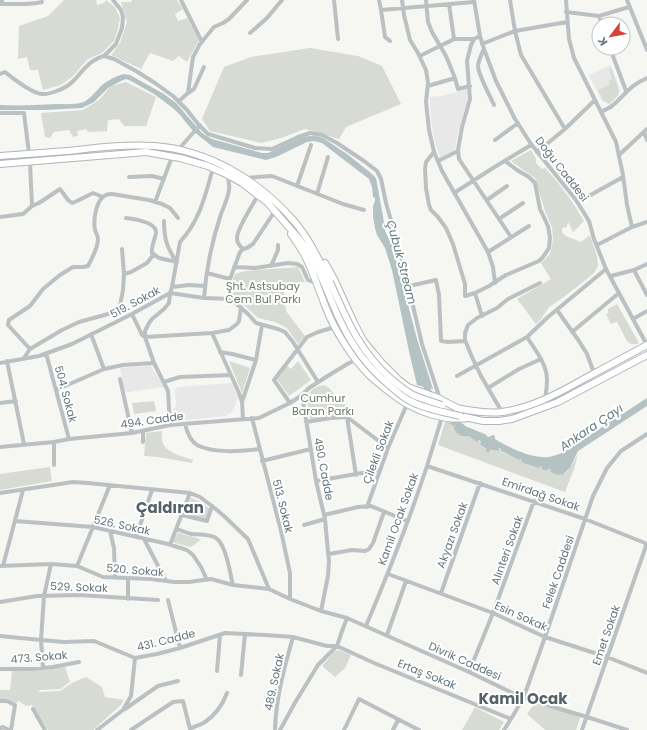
<svg xmlns="http://www.w3.org/2000/svg" width="647" height="730" viewBox="0 0 647 730" font-family="Poppins,sans-serif">
<rect width="100%" height="100%" fill="#f6f6f3"/>
<path fill="#e7e8e7" d="M611 65 620 90 619 95 610 105 602 101 589 75Z
M468 89 467 101 458 132 455 150 440 158 435 143 431 120 430 97 441 96Z
M151 366 164 387 127 392 124 390 120 368Z
M232 383 238 398 232 412 226 416 174 421 173 408 176 407 175 389 178 387Z"/>
<path fill="#d7dbd3" d="M64 0H96L97 5 104 3 106 0 115 7 120 18 118 29 114 41 102 53 88 59 72 77 61 85 43 90 38 70H30L27 57 18 59 19 26 48 16Z
M132 0H177L183 9 175 14 178 21 187 18 199 40 187 62 179 56 173 61 150 53 141 69 111 55 120 43 127 22 121 2H131Z
M310 48 358 56 382 66 401 104 346 127 339 139 305 129 281 138 261 143 210 131 202 119 224 67 251 57Z
M611 68 619 90 618 95 609 104 603 100 598 90 610 84 609 81 612 79 609 70Z
M126 82 156 97 146 126H124L119 119 108 120 107 131 88 132 86 129 77 131 78 136 73 137 69 130 54 132 50 138 45 137 41 113 83 110 99 100 111 86Z
M531 150 536 159V163L542 169 545 168C560 184 573 202 584 221L573 232 569 223 567 224V227L562 228V232L566 236 581 242 590 235 597 256 598 266 594 273 578 286 561 299 549 307 541 319 536 324 517 299 551 279 541 263 549 255 551 250 553 240 552 227 545 211 535 178 511 161Z
M298 267 305 282 285 283 284 296 286 311 305 336 298 344 287 328 275 322 258 318 233 295 229 289 235 274 245 271Z
M617 304 639 343C634 345 631 345 627 341L617 322 611 324 606 314 608 313V309Z
M229 361 250 368 242 393Z
M298 361 311 380 289 396 277 379 287 366 291 369Z
M325 385 330 389 337 399C344 401 348 407 350 414H346L349 417 310 420C308 403 302 388 325 385Z
M154 401 156 411 134 414 132 403Z
M445 422 454 426V429L459 435 462 437 469 436 481 442 480 444 498 450V448L501 449V452L519 460 520 458 539 468V466L542 467V469L551 470 550 472C568 479 570 467 578 454L574 469 565 492 438 445Z
M162 431C162 434 161 440 163 443 166 453 185 457 193 460L192 463 158 457 144 456 146 433Z
M50 467 52 481 0 490V474Z
M191 498 201 502 210 509 206 519 185 514Z
M178 532C185 536 194 536 201 540L191 547 175 543 173 541Z
M339 650 351 655 345 668 335 677 322 666 334 652Z
M65 667 70 682 60 689 40 690 38 692 60 691 72 683 86 677 102 687 105 697 124 700 121 705 93 730H48L32 705 26 706 19 701 16 703 7 699H0V690H10L12 671 43 670Z
M534 704 581 716 576 730H547L544 729 527 714Z
M475 707 504 722 499 730H462Z"/>
<path fill="#b4c2c4" d="M124 74 130 75 164 94 176 103 183 111 202 133 212 139 262 153H268L300 138 309 136H316L323 138 347 154 371 173 376 178 383 216 385 231 392 245 397 263 417 339 433 389 417 385 410 356 392 270 385 248 377 235 375 228 373 217V206L375 201V198L373 197 372 187 369 179 322 143 314 141 307 142 276 157 266 160 213 147 193 131 180 115 174 109 154 94 131 81 126 79 121 81 108 88 94 102 82 108 45 110H0V105C19 106 37 105 56 104 65 104 75 105 84 102 91 98 96 91 102 85 108 80 116 76 124 74Z
M647 398V406L578 451 570 468 563 474 558 475 550 472 551 470 548 469 547 471 542 469V467L539 466V468L521 462 522 460 520 459 519 460 501 451V449L499 448 498 451 486 448 480 444 481 442 479 440 477 442 469 436C461 438 458 435 454 429V426L445 422 460 424 487 435 486 436 489 437 490 436C506 446 529 459 549 457 554 456 559 454 564 452Z"/>
<g fill="none" stroke-linecap="round" stroke-linejoin="round">
<path stroke="#b4c2c4" stroke-width="6" d="M424 380C431 403 442 413 462 427"/>
<defs>
<path id="highway" d="M0 156C22 154 44 153 67 151 95 148 125 144 154 146 208 150 258 180 293 220 309 238 319 260 330 282
M0 164 146 152 180 158 208 166 226 174 242 183 267 202 300 240 312 257 324 283
M291 234C296 241 300 247 304 254 313 271 319 290 326 308 335 331 352 358 370 376 379 384 389 392 399 399 418 412 444 421 468 418
M325 263 334 279 354 323 363 340 371 350 381 362 399 380 408 387 436 397 459 409
M456 408C471 411 487 414 502 412 531 408 557 394 582 380 604 368 625 357 647 345
M465 417 483 421H499L512 419 558 402 647 355"/>
</defs>
<use href="#highway" stroke="#b1b6b8" stroke-width="8"/>
<path stroke="#bbc1c3" stroke-width="4" d="M2 0 1 4C15 4 29 5 42 2
M181 0 202 42
M334 0 338 39
M379 0 381 10
M402 0 404 15 410 40 418 53 426 70 428 83 426 102 429 130 434 152
M426 0 428 22 432 32 446 56 455 78
M474 0 480 36 484 49 496 81 515 119 531 144 576 200 589 221 594 239 606 269 647 345
M510 0 515 31 521 55 565 129
M566 0 569 39 574 58 616 142 623 175 627 205 632 227
M627 0 647 50
M566 12 599 16 629 7
M599 16 602 24
M250 33 267 18 282 0
M480 36 474 39 471 45 467 61 470 99 462 127 458 150 459 159 511 237
M454 39H474
M390 41 385 37 381 10 474 2
M482 44 515 31 567 22
M610 48 626 91
M484 49C481 55 478 61 478 67 479 76 490 96 494 105
M104 56 116 44 122 28 123 17 121 10 113 0
M420 56C431 50 443 45 454 39L449 4
M0 74 5 72C14 79 31 93 42 94 49 95 66 88 71 83 78 77 85 66 93 61 96 59 100 57 104 56L114 59 136 71 155 83 173 96 187 110 198 124 208 134 255 148 272 149 298 137 310 133 322 135 337 143 364 161 377 171 381 179 386 203 401 255 422 344 440 399
M428 86 455 78 458 89 470 86
M188 93 194 89 204 67
M179 101 188 93 193 57 200 44 214 27 223 23 229 19 247 0
M601 112C605 110 609 108 612 106 625 95 630 85 647 78
M0 113H24L29 154
M644 132 647 140
M495 140 518 123
M178 150 200 125
M537 152 565 129 595 100
M619 155 647 129
M438 161 458 151
M30 162 32 206
M129 177 152 176 164 179
M245 178 272 176 343 204 364 210
M297 186 311 145
M454 193 493 168 531 145
M317 194 328 157
M587 197 623 177
M487 200 507 186
M155 202 172 157
M0 217 23 214 32 206 39 203 60 189 68 200 72 203 77 201 93 193 103 197
M126 218C134 219 157 222 156 233 155 240 151 245 152 253L159 258 177 262
M499 219 523 203
M164 221C164 240 167 246 176 262
M597 245 632 227 647 222
M122 249 124 274
M243 249C239 245 237 243 237 238 237 228 253 205 258 195
M488 252 493 267 495 283
M271 266 278 250V245
M234 267 255 268 288 263 297 264 302 267 308 280 316 283
M634 270 647 295
M207 273 230 279 240 252 243 249 247 248 253 244 275 211
M611 276 634 270 647 264
M409 286 436 280 439 295 441 341 448 342 465 341
M172 287 189 285 205 286
M475 293 465 296V284L453 244 446 228 438 217 431 210 429 205 426 188 425 169 426 162 434 152 442 171 488 252 529 226
M204 298C206 270 212 241 221 214 224 206 228 198 229 190 230 186 228 180 228 175
M557 310 579 341 587 354 594 373
M132 314 142 335 145 337 212 333 229 330 237 324 239 321 241 307
M482 316 475 293 489 286 506 275 539 261 543 257 549 248 550 238 548 226 540 209 535 183 529 177 517 170 505 161
M633 319 647 311
M572 332 619 293
M212 333 239 393 242 402 243 419
M91 334 104 369
M30 349 8 325 9 320 30 306 43 289 60 275 73 267H83L88 266C92 258 98 248 98 239 98 236 96 233 95 230 93 220 96 199 106 195 108 194 110 194 112 194L149 200 162 204 170 208 178 218
M220 352 232 354 256 360
M46 353 69 439
M24 358 30 349 62 330 79 322 119 311 123 290 124 274 131 272 147 263 154 254
M7 361 24 444
M0 363 39 356 72 344 132 314 170 293 204 298 231 299 248 314 256 323 278 329 285 332 293 342 318 382
M457 376 527 337
M120 379 132 433
M164 382 180 377 231 375
M488 388 519 369 541 359
M56 390 104 369 123 365 154 363
M302 395 316 481 325 519 328 552 329 561 328 576 321 611
M545 399C546 393 547 386 547 380 547 364 535 350 527 337L548 317 606 269
M242 402 256 360 262 325
M0 403 16 401
M290 403 274 380 307 337 318 332 335 327
M502 412 481 376 472 357 465 340V333L468 325 477 318 497 308 508 299 540 283
M347 417 356 475
M347 417 388 448
M252 418 281 531 290 573V599
M306 422 331 418 347 417
M185 424C187 432 190 441 197 445 214 454 242 451 260 449
M170 425 168 391 154 363 145 337V331L149 323 152 319 164 309 169 303 170 293 172 287 180 242C200 220 205 196 213 168
M143 431V442
M54 442V465
M0 447 54 442 69 439 132 433 170 425 259 418 290 403 302 395 309 388 326 377 349 363 356 360
M488 450 493 437
M262 461 311 449
M427 466 585 519 645 543 646 546 582 730
M316 481 379 470
M0 493 73 482 88 483 190 493 200 497 212 506 224 516 248 539 269 589 290 599 321 611 347 618 469 672 523 698 587 717 627 730
M367 507 388 448 407 404
M182 515 207 521 212 506
M324 515 358 507 371 506 407 521
M15 521 93 527 168 544 187 550 193 555 201 567 207 580
M304 525 325 519
M177 529C182 531 187 533 192 534 199 535 207 534 214 537 226 541 230 574 233 585
M110 531 114 548 115 577
M136 537 152 490
M144 539 166 581
M170 545 190 493
M329 554 352 550 365 551 369 549 373 543 384 512
M0 566 51 564 77 566 103 577 151 579 174 582H189L211 579 233 585 269 589
M3 566 23 490
M77 566 110 485
M388 574 493 613 545 637 607 657 647 673
M128 578V599
M441 593 480 483
M168 600 180 648
M0 602 37 596 79 595 158 600
M366 626C388 574 409 521 427 466 432 450 437 433 442 417
M387 635 406 581
M0 636 41 640 64 642 94 641 135 658 157 654 180 648 225 633 265 635 293 637 327 646H337L374 663 511 719
M43 668 41 640 44 596 51 564
M0 669H32L53 667 79 662
M217 671 220 635
M469 672 493 613 534 501
M241 675 245 634
M0 701H7L15 705 11 730
M33 709 45 730
M125 709 158 686 178 681
M0 728 3 727 9 730
M97 730 123 710 131 696 135 658
M131 730 173 702 183 701 190 729C195 726 201 725 205 722 215 715 223 704 227 693
M275 730C276 697 284 669 293 637
M280 730 296 701 318 665 337 646 341 634 347 618
M344 730 359 699 419 730
M393 730 398 720
M504 730 514 714 523 698 527 688 545 637 593 496 607 468 621 451 647 434"/>
<use href="#highway" stroke="#fff" stroke-width="6"/>
<defs>
<path id="highway-bridge" d="M330 282C347 320 359 350 390 378 397 384 404 390 413 395 422 399 432 402 442 405
M324 283C333 305 342 328 355 347 364 361 377 375 390 386 396 391 402 397 410 401 425 409 443 412 460 416"/>
</defs>
<use href="#highway-bridge" stroke="#b1b6b8" stroke-width="8" stroke-linecap="butt"/>
<use href="#highway-bridge" stroke="#fff" stroke-width="6"/>
</g>
<g text-anchor="middle" dominant-baseline="central" stroke-width="4" stroke-linejoin="round" paint-order="stroke">
<g font-size="11" fill="#64757c" stroke="#fff">
<text transform="translate(562 169) rotate(52)">Doğu Caddesi</text>
<text transform="translate(135 302) rotate(-28)">519. Sokak</text>
<text transform="translate(66 394) rotate(75)">504. Sokak</text>
<text transform="translate(152 420) rotate(-8)">494. Cadde</text>
<text transform="translate(378 452) rotate(-69)">Çilekli Sokak</text>
<text transform="translate(324 469) rotate(79)">490. Cadde</text>
<text transform="translate(541 494) rotate(19)">Emirdağ Sokak</text>
<text transform="translate(283 506) rotate(76)">513. Sokak</text>
<text transform="translate(398 519) rotate(-70)">Kamil Ocak Sokak</text>
<text transform="translate(122 525) rotate(12)">526. Sokak</text>
<text transform="translate(452 535) rotate(-70)">Akyazı Sokak</text>
<text transform="translate(507 550) rotate(-70)">Alınteri Sokak</text>
<text transform="translate(135 570) rotate(5)">520. Sokak</text>
<text transform="translate(558 572) rotate(-71)">Felek Caddesi</text>
<text transform="translate(79 587) rotate(2)">529. Sokak</text>
<text transform="translate(521 616) rotate(24)">Esin Sokak</text>
<text transform="translate(606 635) rotate(-71)">Emet Sokak</text>
<text transform="translate(166 640) rotate(-14)">431. Cadde</text>
<text transform="translate(39 657) rotate(-5)">473. Sokak</text>
<text transform="translate(465 661) rotate(24)">Divrik Caddesi</text>
<text transform="translate(427 674) rotate(22)">Ertaş Sokak</text>
<text transform="translate(274 682) rotate(-78)">489. Sokak</text>
</g>
<g font-size="11" fill="#6d7a66" stroke="#fff">
<text x="263" y="286">Şht. Astsubay<tspan x="263" dy="13">Cem Bul Parkı</tspan></text>
<text x="323" y="398">Cumhur<tspan x="323" dy="13">Baran Parkı</tspan></text>
</g>
<g font-size="12" font-style="italic" fill="#637b7e" stroke="#fff">
<text transform="translate(402 262) rotate(75)">Çubuk Stream</text>
<text transform="translate(591 427) rotate(-34)">Ankara Çayı</text>
</g>
<g font-size="15" font-weight="bold" fill="#556268" stroke="#fff">
<text x="170" y="507">Çaldıran</text>
<text x="523" y="698">Kamil Ocak</text>
</g>
</g>
<g transform="translate(611 36) rotate(238)"><circle r="19" fill="#ffffff" stroke="#c1c8cb"/>
<path d="M0-3L7 15L0 10L-7 15Z" fill="#d44436"/>
<text y="-6" font-size="11" font-weight="bold" text-anchor="middle" fill="#64757c">K</text>
</g>
</svg>
